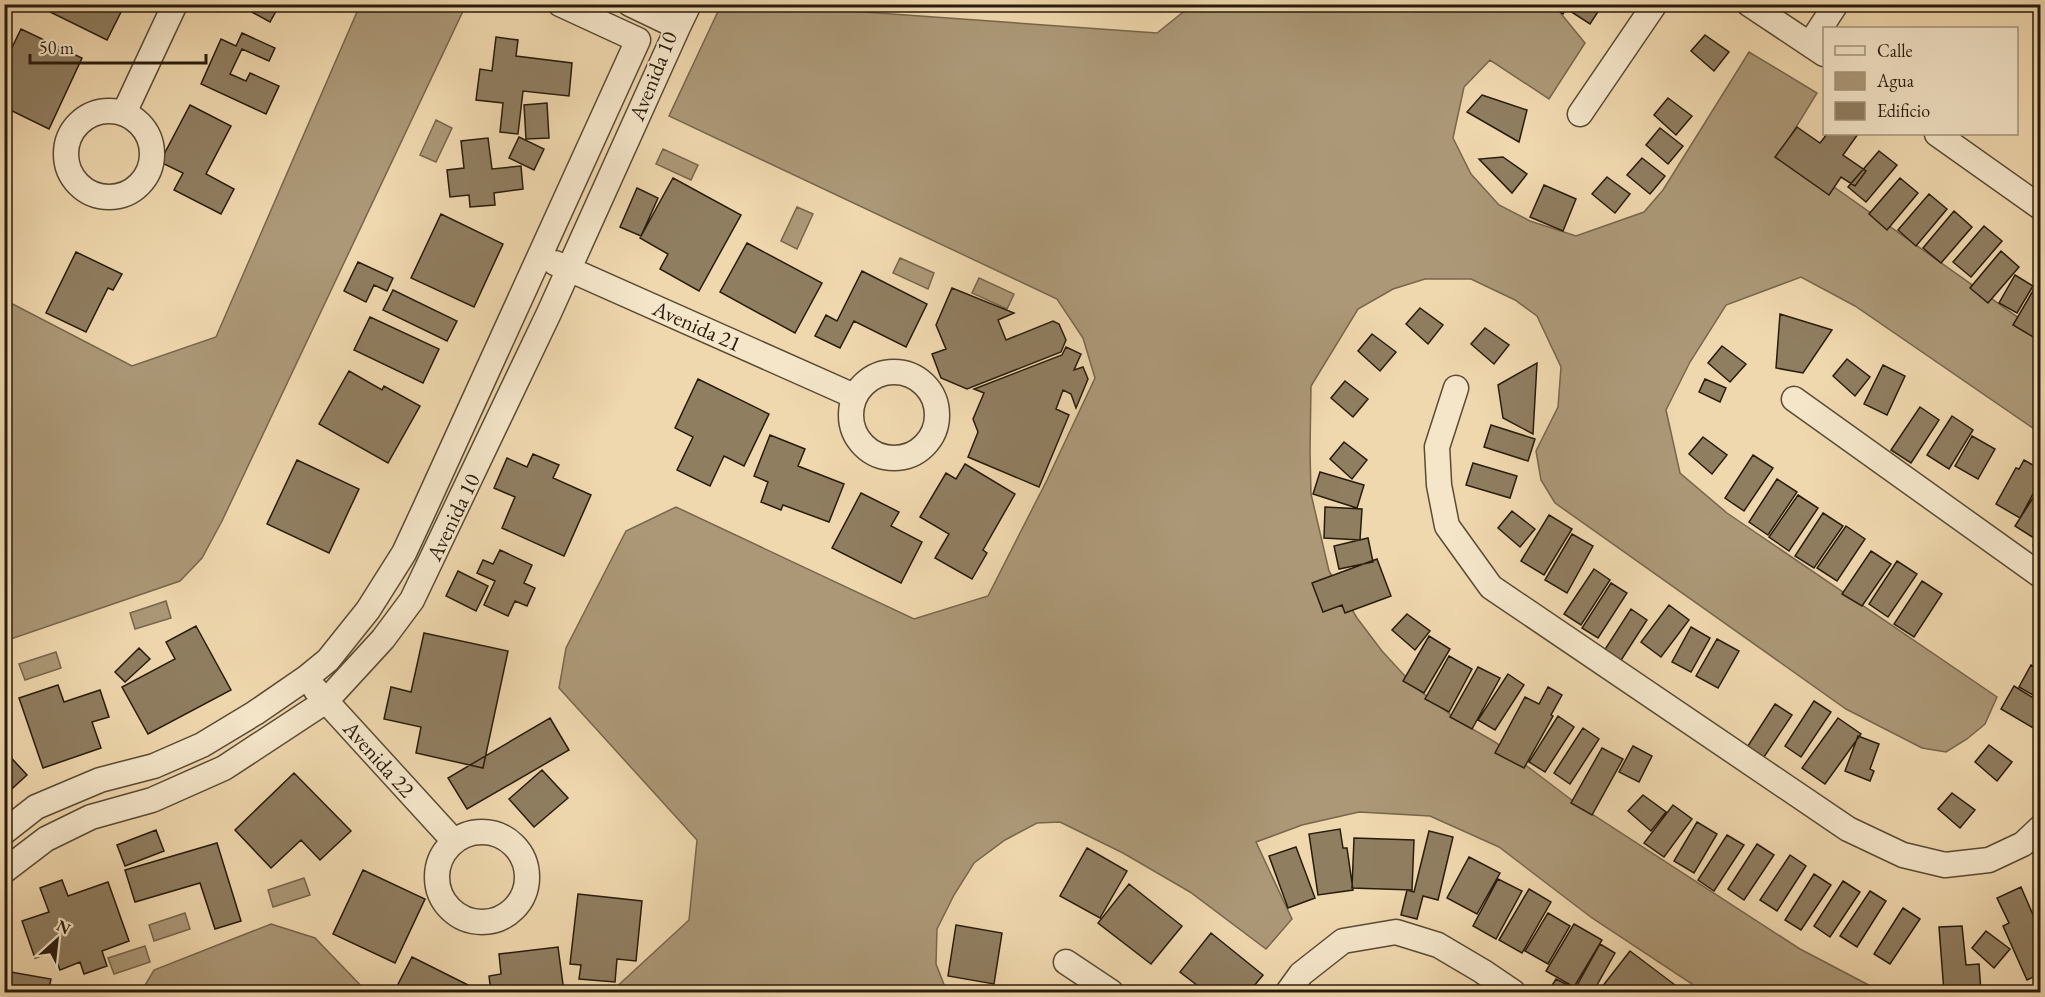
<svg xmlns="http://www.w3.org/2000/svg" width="2045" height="997" viewBox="0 0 2045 997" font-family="'EB Garamond',serif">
<rect width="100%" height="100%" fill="#f0d8ae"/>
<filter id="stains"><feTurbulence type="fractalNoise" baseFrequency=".00333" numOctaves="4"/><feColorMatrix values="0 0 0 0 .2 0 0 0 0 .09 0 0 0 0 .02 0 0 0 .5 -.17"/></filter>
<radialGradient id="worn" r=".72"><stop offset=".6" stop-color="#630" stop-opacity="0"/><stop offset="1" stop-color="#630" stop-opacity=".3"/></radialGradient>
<path fill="#ac9877" stroke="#77664d" stroke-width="1.5" d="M455 4 464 9 222 521 202 558 180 581 5 641V300L132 366 216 337 360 5Z
M721 5H766L1157 33 1192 5H1554L1585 43 1549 99 1490 60 1464 87 1453 138 1471 174 1499 205 1530 221 1576 236 1644 212 1663 190 1749 52 1817 93 1782 150 2040 333V433L1855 306 1801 277 1726 305 1690 362 1666 410 1680 473 1727 513 1997 697 1985 724 1967 739 1946 752 1922 748 1846 709 1555 503 1541 480 1536 451 1558 407 1561 367 1537 316 1515 300 1471 279H1425L1393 289 1358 309 1311 386 1310 451 1311 494 1329 571 1357 618 1382 651 1415 687 1460 722 1495 742 1581 807 1800 949 1882 992H1704L1592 918 1499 847 1430 816 1359 812 1302 825 1256 842 1292 919 1266 949 1190 892 1123 853 1060 822 1037 823 1005 840 974 863 954 895 937 929 936 964 947 992H611L689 920 697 840 559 688 566 648 626 531 676 507 914 619 988 596 1047 480 1095 378 1083 338 1057 299 669 116Z
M436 120 452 128 436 162 420 155Z
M663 149 698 165 691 180 656 164Z
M797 207 813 214 797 249 781 241Z
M900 258 934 273 928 289 893 273Z
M979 278 1014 294 1007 309 972 293Z
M166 601 171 618 135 629 130 613Z
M56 652 61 668 25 680 19 664Z
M304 878 310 895 273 907 268 890Z
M185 913 190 929 154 941 149 925Z
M271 924 315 938 367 992H141L154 970Z
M145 946 150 962 114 974 108 958Z"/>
<path fill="#907e61" stroke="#281c0d" stroke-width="1.5" d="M34 4H125L107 40Z
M242 4H280L270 22 241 6Z
M1549 4H1569L1563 14Z
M1574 4H1603L1590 24 1570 11Z
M21 29 82 58 49 129 4 107V64Z
M242 33 275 48 269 61 242 49 230 74 246 81 250 73 279 86 266 114 201 84 221 39 236 46Z
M1705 35 1729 52 1714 71 1691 51Z
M496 37 518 40 516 56 572 63 569 96 523 91 518 134 500 132 503 103 476 100 480 69 492 71Z
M1482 95 1527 110 1519 142 1467 112Z
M1668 98 1692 116 1676 135 1654 115Z
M547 103 549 138 526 139 524 105Z
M190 105 231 126 206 174 234 189 221 214 174 190 183 173 160 162Z
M1797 127 1820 143 1827 134H1858L1843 155 1866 171 1855 186 1841 177 1829 195 1775 157Z
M1660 128 1683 146 1668 164 1646 145Z
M519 137 544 149 534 170 509 158Z
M488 138 492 169 521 166 523 189 494 193 495 205 470 207 469 195 450 197 447 170 464 168 461 141Z
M1879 151 1897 165 1866 202 1848 187Z
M1503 157 1527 174 1512 193 1479 159Z
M1642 158 1665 176 1650 194 1627 175Z
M1607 177 1630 194 1615 213 1592 194Z
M673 178 741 215 699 291 660 269 668 254 640 238Z
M1900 178 1918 193 1887 230 1869 214Z
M1544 185 1576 199 1563 231 1530 217Z
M637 188 658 198 641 236 620 227Z
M1929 194 1947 209 1916 246 1898 230Z
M1954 211 1972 227 1941 263 1923 248Z
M441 214 503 244 474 307 411 278Z
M1984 226 2002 241 1971 277 1953 262Z
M747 243 822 283 795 333 720 292Z
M2001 251 2019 267 1988 303 1970 288Z
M76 252 122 274 113 290 108 288 86 332 46 313Z
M358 262 393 278 387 291 374 285 366 302 344 291Z
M862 271 927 304 906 347 854 321 840 348 815 336 826 315 837 321Z
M2015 275 2033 286 2017 313 1999 303Z
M952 288 1014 313 998 320 1006 340 1053 321 1059 324 1066 340 1061 352 967 389 941 378 932 354 946 349 936 325Z
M2034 289 2040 292V341L2013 325Z
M393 290 457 321 447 341 383 310Z
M1420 308 1443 325 1428 344 1406 324Z
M1780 314 1832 330 1803 373 1776 368Z
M370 317 439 349 423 383 354 350Z
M1485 328 1509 345 1494 364 1471 344Z
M1372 334 1396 352 1380 371 1358 351Z
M1722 346 1746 364 1730 382 1708 363Z
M1066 347 1081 354 1074 370 1083 367 1088 379 1076 408 1071 394 1063 390 1056 409 1069 415 1039 487 968 457 978 432 973 419 984 393 974 389 1062 355Z
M1847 359 1870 377 1855 396 1833 376Z
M1537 363 1533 434 1503 418 1498 385Z
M1883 365 1905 376 1887 415 1864 404Z
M349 371 382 390 384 386 420 406 388 463 319 424Z
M698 379 769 414 744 466 724 456 710 486 677 470 693 437 675 428Z
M1705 379 1726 388 1720 402 1699 392Z
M1345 381 1368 399 1353 417 1331 398Z
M1920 407 1939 420 1911 463 1891 450Z
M1952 416 1973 430 1949 469 1927 455Z
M1491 425 1535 439 1528 461 1484 447Z
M770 435 805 449 798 466 844 484 829 522 783 505 781 510 761 502 768 482 754 476Z
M1972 436 1995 449 1978 479 1955 466Z
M1703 437 1727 455 1712 474 1689 454Z
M1344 442 1367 460 1352 479 1330 459Z
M533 454 559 465 553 478 591 495 564 556 502 528 515 497 494 488 507 458 527 467Z
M1753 455 1773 468 1744 511 1725 498Z
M297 460 359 489 329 553 267 524Z
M2024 460 2040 469V481L2020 518 1996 504 2016 468 2019 469Z
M1473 463 1517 476 1510 498 1466 485Z
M965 464 1015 494 983 550 987 553 972 579 935 558 949 534 920 517 946 473 956 479Z
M1320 472 1364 485 1357 508 1313 494Z
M1777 479 1797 492 1768 535 1749 522Z
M2040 487V529L2034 538 2015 526Z
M861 493 899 512 891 526 922 542 901 583 832 548Z
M1798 495 1818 508 1789 551 1769 537Z
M1325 507 1362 509 1360 540 1324 538Z
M1512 511 1535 529 1520 547 1498 528Z
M1823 513 1843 526 1814 568 1795 556Z
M1549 515 1572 529 1544 575 1521 561Z
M1846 526 1865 539 1837 581 1817 568Z
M2040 533V550L2033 545Z
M1572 534 1593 546 1567 593 1545 580Z
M1368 538 1373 562 1339 569 1334 546Z
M500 550 532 565 524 583 535 588 527 606 515 601 508 616 484 605 495 581 477 573 483 560 493 564Z
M1871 551 1891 564 1862 606 1842 594Z
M1377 559 1391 596 1345 613 1342 605 1323 612 1312 583Z
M1897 561 1917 574 1888 617 1869 604Z
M1594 569 1610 580 1581 625 1564 614Z
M458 571 488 586 476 611 446 596Z
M1922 581 1942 594 1914 637 1894 624Z
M1611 583 1627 593 1598 638 1582 628Z
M1669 605 1689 620 1661 657 1641 642Z
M1631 609 1647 620 1618 665 1602 654Z
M1407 614 1430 631 1415 650 1392 630Z
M196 626 231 690 148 734 122 687 175 659 166 642Z
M1691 627 1710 638 1691 672 1672 662Z
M424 633 508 651 483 768 416 753 421 727 384 719 391 687 411 692Z
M1429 636 1450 649 1424 693 1403 681Z
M1717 639 1739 651 1718 688 1696 676Z
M139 648 150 659 125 682 115 672Z
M1449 656 1472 669 1449 712 1425 699Z
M2031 665 2040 670V699L2019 687Z
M1478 667 1500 678 1472 729 1450 717Z
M1508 674 1524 685 1495 730 1478 720Z
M58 685 64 702 100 690 109 717 92 722 101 748 43 768 19 698Z
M2014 686 2040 702V732L2001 709Z
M1548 687 1562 695 1551 715 1553 716 1524 768 1495 753 1525 697 1539 704Z
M1814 701 1831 712 1801 757 1785 746Z
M1775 704 1792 715 1762 760 1746 749Z
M1558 716 1574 727 1545 772 1529 762Z
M550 718 569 750 467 809 448 778Z
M1838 718 1861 734 1825 784 1802 768Z
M1583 728 1599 739 1570 784 1554 773Z
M1858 736 1879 744 1870 769 1874 771 1870 781 1845 771Z
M1989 745 2012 762 1997 781 1975 762Z
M1633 746 1652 756 1639 782 1619 772Z
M1602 748 1623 759 1592 815 1571 803Z
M4 750 27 775 4 796Z
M542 770 568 798 534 827 509 799Z
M294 773 351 831 320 860 301 840 271 868 235 830Z
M1952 793 1975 810 1960 828 1938 809Z
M1643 795 1666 812 1651 831 1628 811Z
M1673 805 1692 819 1664 857 1644 843Z
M1697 822 1717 834 1694 873 1674 861Z
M1340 829 1343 848H1347L1353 890 1318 895 1309 834Z
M156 830 164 851 125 866 117 845Z
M1429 831 1453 837 1438 900 1423 896 1417 919 1401 915 1407 890 1414 892Z
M1727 835 1744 845 1714 891 1698 880Z
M1354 838 1414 840 1412 890 1352 888Z
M217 843 241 921 215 929 200 883 135 902 125 870Z
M1757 844 1774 855 1744 900 1728 889Z
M1296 847 1315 898 1288 908 1269 856Z
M1087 848 1127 871 1100 918 1060 896Z
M1790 855 1806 866 1777 911 1760 900Z
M1469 857 1500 873 1477 914 1447 898Z
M363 870 425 899 395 963 333 934Z
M1814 874 1831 885 1801 930 1785 920Z
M1498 879 1522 891 1496 939 1473 926Z
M62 880 68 896 108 882 129 941 102 951 107 966 84 974 80 962 60 970 53 952 35 958 22 921 49 912 40 888Z
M1843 881 1860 892 1830 937 1814 926Z
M1129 884 1182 926 1151 964 1098 923Z
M2021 887 2040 931V974L2027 980 2003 926 2009 923 1997 898Z
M1529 889 1551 902 1522 953 1499 940Z
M1870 891 1886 901 1857 947 1840 936Z
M578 894 642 901 636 961 617 959 615 982 579 979 581 965 570 964Z
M1903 908 1920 919 1890 964 1874 954Z
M1548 913 1570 926 1548 964 1525 951Z
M1574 924 1602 940 1574 987 1546 971Z
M956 925 1002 933 994 984 948 976Z
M1962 926 1966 965 1979 964 1981 992H1944L1939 927Z
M1986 931 2010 949 1994 968 1972 948Z
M1211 933 1263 975 1249 992H1206L1180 972Z
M1600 944 1615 953 1593 992H1548L1556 979 1575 989Z
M558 947 564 992H491L489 976 501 974 499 954Z
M1630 951 1675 985 1669 992H1598Z
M412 957 482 992H394Z
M5 971 51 979 48 992H4Z"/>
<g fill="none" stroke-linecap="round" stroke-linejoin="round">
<defs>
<path id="minor" d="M1749 4 1824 54
M678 27 689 4
M1810 44 1836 4
M66 154a43 43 0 1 1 86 0a43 43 0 1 1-86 0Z
M124 113 175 4
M1580 114 1655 4
M1937 134 2040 207
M555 263 854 396
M851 415a43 43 0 1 1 86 0a43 43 0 1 1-86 0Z
M1456 388 1437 447 1439 485 1447 526 1491 587 1848 829 1903 855 1945 865 1989 860 2023 844 2040 828
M1794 399 2040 575
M315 689 453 840
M437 877a45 45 0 1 1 90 0a45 45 0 1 1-90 0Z
M4 832 36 807 100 780 154 766 202 745 255 713 306 678 328 660 368 610 404 553 424 510 638 40 560 4
M4 871 46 839 91 817 152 800 224 768 326 701 383 639 412 600 549 313 678 27 630 4
M1066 962 1111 992
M1288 992 1301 974 1343 941 1396 932 1438 945 1482 971 1513 992"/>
</defs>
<use href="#minor" stroke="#5a4b35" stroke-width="27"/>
<use href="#minor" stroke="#f5e6ca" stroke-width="24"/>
</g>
<g text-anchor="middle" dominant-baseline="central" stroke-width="4.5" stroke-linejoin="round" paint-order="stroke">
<g font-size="22" fill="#281c0d" stroke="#f5e6ca">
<text transform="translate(653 76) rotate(-68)">Avenida 10</text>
<text transform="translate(697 326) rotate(24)">Avenida 21</text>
<text transform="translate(453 517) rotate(-64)">Avenida 10</text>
<text transform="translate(379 759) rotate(48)">Avenida 22</text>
</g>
</g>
<rect width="2045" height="997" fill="none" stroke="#f0d8ae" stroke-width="24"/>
<rect x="6" y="6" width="2033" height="985" fill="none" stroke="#281c0d" stroke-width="3"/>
<rect x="12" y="12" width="2021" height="973" fill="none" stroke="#281c0d" stroke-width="1.5"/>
<rect x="1823" y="27" width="195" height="108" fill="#f5e6ca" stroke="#a3957e" stroke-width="1.5"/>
<rect x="1835" y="46" width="30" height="9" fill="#f5e6ca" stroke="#a3957e" stroke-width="1.5"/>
<text x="1877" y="57" font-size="18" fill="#281c0d">Calle</text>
<rect x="1835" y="72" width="30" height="18" fill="#ac9877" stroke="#a3957e" stroke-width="1.5"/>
<text x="1877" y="87" font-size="18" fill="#281c0d">Agua</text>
<rect x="1835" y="102" width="30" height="18" fill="#907e61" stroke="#a3957e" stroke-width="1.5"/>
<text x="1877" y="117" font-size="18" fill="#281c0d">Edificio</text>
<g transform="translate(57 940) rotate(27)" stroke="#f5e6ca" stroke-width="4.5" paint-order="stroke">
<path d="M0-4.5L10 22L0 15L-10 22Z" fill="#281c0d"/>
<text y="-9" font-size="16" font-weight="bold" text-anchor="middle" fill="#281c0d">N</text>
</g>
<path d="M30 54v9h176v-9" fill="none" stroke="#281c0d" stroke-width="3"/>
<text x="39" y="54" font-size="18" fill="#281c0d" stroke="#f5e6ca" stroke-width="4.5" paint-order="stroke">50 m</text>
<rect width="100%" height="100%" filter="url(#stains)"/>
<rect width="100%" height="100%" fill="url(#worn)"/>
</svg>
